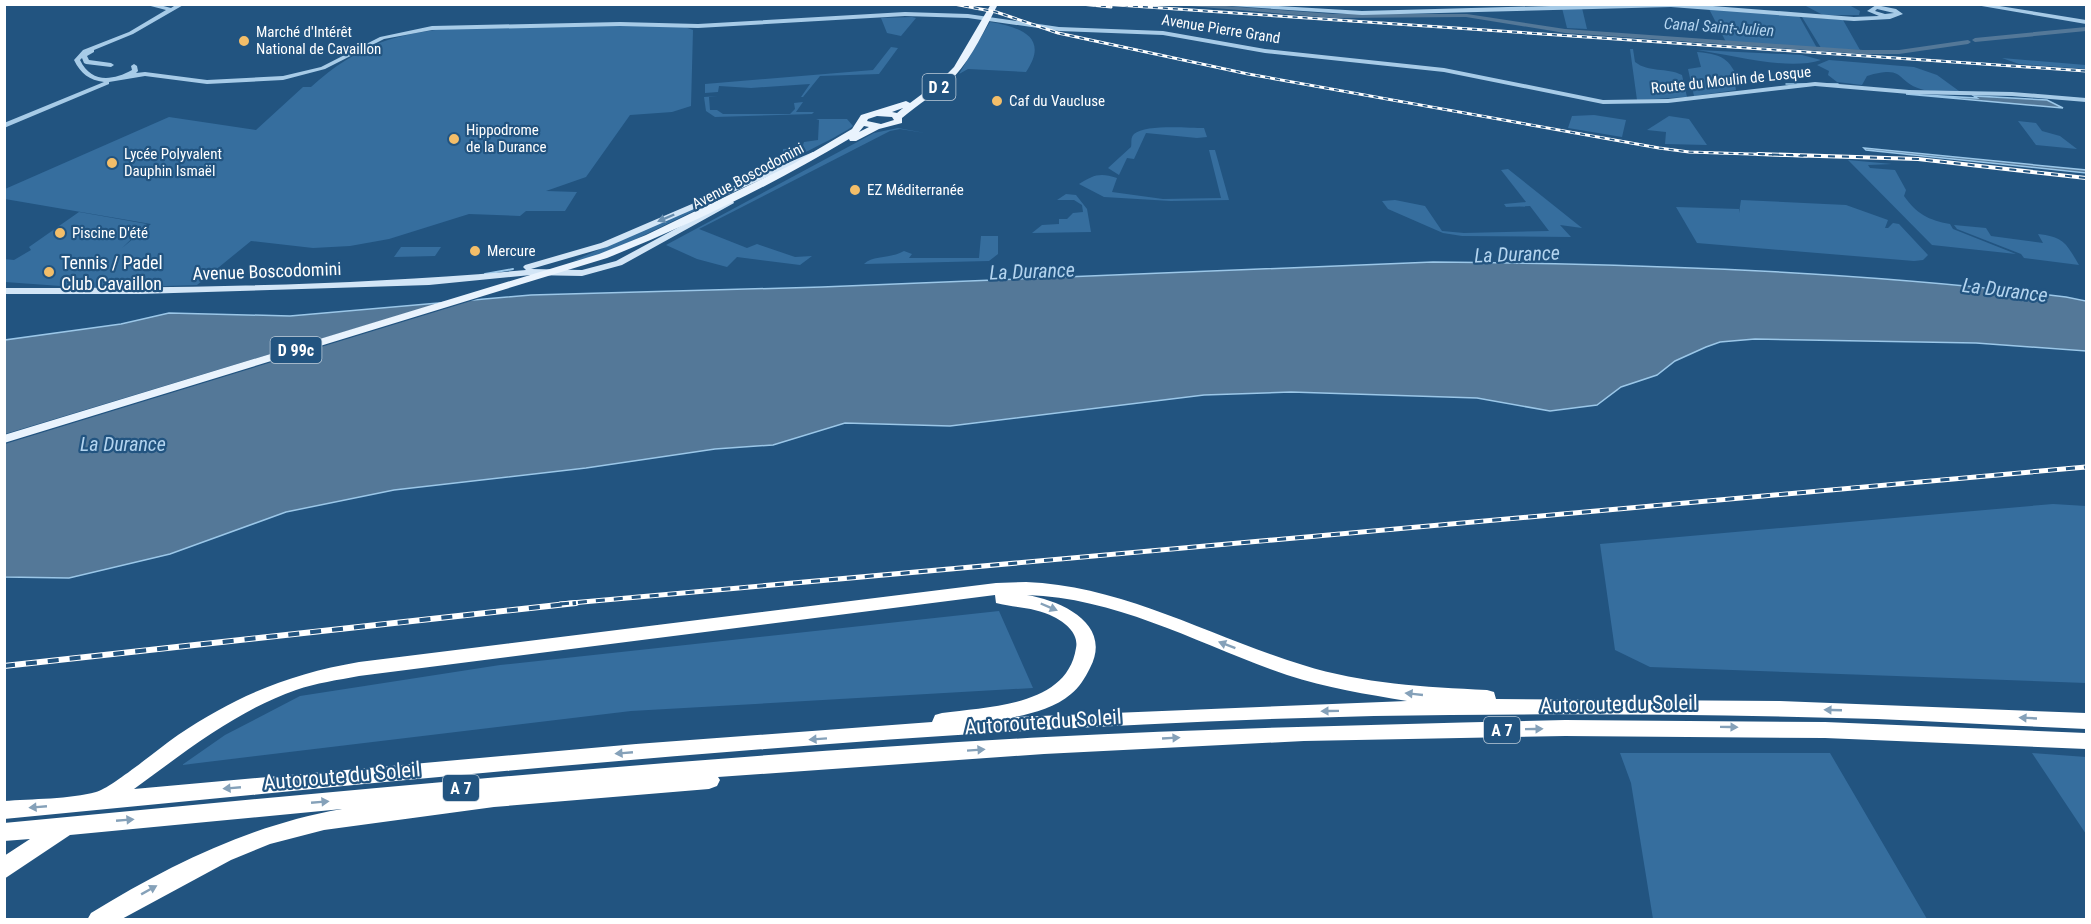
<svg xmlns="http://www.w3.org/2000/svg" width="2091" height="924" viewBox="0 0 2091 924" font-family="'Roboto Condensed',sans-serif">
<rect width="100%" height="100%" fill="#225480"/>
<path fill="#366e9e" d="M1804 5H1849L1860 11 1859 15H1823Z
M1562 8H1582L1587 29 1567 28Z
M1709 9 1799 16 1817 48 1726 42Z
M912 17 916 18 901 36 887 33 881 18Z
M1802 17 1843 20 1860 50 1821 48Z
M990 22C1020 27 1050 37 1026 72L968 69 959 74Z
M620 25 685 27 693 30 691 106 672 112 630 115 586 177 546 191 577 192 565 211H526L520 216 469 214 389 239 350 246 313 248 251 241 197 285 74 289 75 287 5 282 4 259 14 260 31 250 29 247 79 212 147 224 122 248 151 224 5 199V189L169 117 256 130 303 87H311C333 67 357 51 382 42 446 19 551 26 620 25Z
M891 47 898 48 879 74 820 76 803 97H801L810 84 751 88 719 86 718 92 705 93V84L873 70Z
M1630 49H1633L1635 62C1649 73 1666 67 1682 75L1687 97 1637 100Z
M1697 50 1802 55 1821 60C1788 71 1733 55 1697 50Z
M1697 52C1728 55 1728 60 1743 86L1735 85 1736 90 1694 96 1688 69 1701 67Z
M2002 58 2086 65V69L2019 64Z
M1829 60 1914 67 1937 75 1959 91C1948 90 1935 92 1924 90 1894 83 1908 64 1867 76L1862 85 1837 82 1828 75 1829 71 1817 65Z
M718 96 709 97 710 110H717L723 114H790L795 109 794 103 803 102 796 112H814L812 114 715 117 706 111 704 97Z
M1594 115 1626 120 1622 137 1568 128 1572 116Z
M1669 116 1689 119 1707 145 1665 144 1666 132 1647 130Z
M816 119H847L853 126C839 137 748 182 733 180L783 156V149L802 148 804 142 818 140 819 120Z
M2018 121 2036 123 2042 131 2060 136 2077 149 2036 145Z
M898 128 925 133 900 129 890 131 699 229 747 248 757 244 795 257 812 256 800 265 737 257 727 267 697 259 666 245 874 133Z
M1204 128 1207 137 1197 138 1146 133 1134 159 1127 158 1119 175 1108 168 1131 147C1132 143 1130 138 1134 134 1145 124 1188 128 1204 128Z
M1209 150H1215L1229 200 1171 201 1104 197 1079 184C1093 175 1100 172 1117 178L1112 192 1163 199 1221 198Z
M1848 160 1892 164 1868 165 1870 168 1895 170 1906 190 1904 196C1917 214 1928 220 1950 224L1953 229 2016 254 1932 245Z
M1508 169 1582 228 1560 225 1571 237 1462 236 1443 233 1388 209 1382 201 1395 200 1425 206 1442 231 1464 233 1549 231 1530 206 1506 207 1504 204 1526 202 1501 170Z
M760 179 634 240 593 257 573 261Z
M1066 194 1076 195 1087 209 1091 232 1032 233 1042 225 1059 224V219H1067L1073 213 1083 212 1082 205 1074 200H1057Z
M1741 200 1846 205 1888 220 1885 228H1888L1893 223 1899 224 1928 255 1923 260 1914 261 1697 243 1676 207 1739 209V213Z
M1954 225 1986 228 1991 236 2043 243 2038 234C2064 237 2066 243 2079 265L2024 258 2021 254 1957 229Z
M981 236H998V254L989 261 864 264C873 255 890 259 904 251L912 254 909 258H979Z
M401 247H441L435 256 394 257Z
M2053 504 2086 506V683L1650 667 1615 650 1600 544Z
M999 611 1033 688 631 711 182 765 225 735 300 696 500 665Z
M1620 753H1830L1927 919H1653L1631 783Z
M2032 753 2086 757V834Z"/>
<path fill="#547898" stroke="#9bc7e8" stroke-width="1.5" d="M1906 94 1977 98 1974 96 2047 100 2063 108Z
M1864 148 2086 170V173L1866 150Z
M1433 262C1645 264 1856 271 2066 297L2086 301V351L1976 343 1755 339 1720 342 1706 347 1675 361 1657 375 1621 387 1597 405 1550 411 1477 398 1291 392 1204 395 950 426 845 423 773 445 715 449 586 468 394 490 286 512 170 554 69 578 5 577V340L121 324 169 313 290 316 531 295 822 287Z"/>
<path fill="#225480" d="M484 297 5 444V434L453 299Z"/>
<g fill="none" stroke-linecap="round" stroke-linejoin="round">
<path stroke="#9bc7e8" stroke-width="1.5" d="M1786 84H1838"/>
<path stroke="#9bc7e8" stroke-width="2" d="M485 274 513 269"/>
<path fill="#547898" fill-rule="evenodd" d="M1165 4H1199L1334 14H1467L1565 29 1863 50H1899L1968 40 1971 42 1968 44 1899 54H1863L1565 33 1466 17 1334 18Z
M2086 27V31L1975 42 1972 40 1975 38Z"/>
<path fill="#a7cbe7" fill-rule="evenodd" d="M143 4H156L171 8 177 4H185L133 34 94 50V52L87 56 89 60 111 63 114 65 111 67 86 64 84 63 82 58 80 60C91 83 112 81 132 70L131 66 134 64 137 66 138 71 136 73 145 72 207 80 283 76 321 67 380 37 432 26 620 22 698 24 905 12 968 14 1059 27 1163 31 1265 49 1444 68 1603 100 1668 99 1815 82 1909 90 2012 92 2086 98V102L2012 96 1909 94 1815 86 1668 103 1603 104 1444 72 1265 53 1163 35 1059 31 968 18 905 16 698 28 620 26 432 30 384 39 325 69 283 80 207 84 145 76 109 82V84L4 128V123L104 82C89 80 81 74 74 60L83 50 129 32 166 10Z
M1203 4H1245L1362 11 1623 4H1687L1854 17 1879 16 1867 11 1876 5 1896 9 1903 14 1890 19 1854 21 1671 7 1362 15ZM1877 9 1894 13 1885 14 1875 11Z
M1970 4H1987L2086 20V24Z"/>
<path fill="#d2e5f6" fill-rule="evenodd" d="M813 152 820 154 607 247 531 269 582 270 616 261 727 201H733L734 203 622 265 582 276 531 275 429 285 141 294H4V288C178 288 353 286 526 270L523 267 525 265 601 243Z"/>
<path fill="#e9f3fd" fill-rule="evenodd" d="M991 4H998C985 29 973 56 954 77 938 93 918 104 902 118V123L879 129 856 141H850L849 139C772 185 690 225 607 258L4 443V435L599 254 646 235 793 164 852 129 861 115 906 101 910 103 941 80 954 67ZM903 108 897 113 892 112ZM877 116 892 117 894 120 881 124 867 121 868 119ZM864 126 869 127 859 132Z"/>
<path fill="#fff" fill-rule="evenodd" d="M1026 582C1125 586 1210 637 1303 665 1363 684 1425 687 1487 690L1494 692 1496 699 1780 701 2086 713V729C2017 726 1947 722 1877 719 1709 714 1542 713 1374 716 916 727 460 775 4 819V801C31 799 71 799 96 792 110 789 162 746 178 735 237 695 290 674 359 662L996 583ZM995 595 996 603C1016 608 1036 607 1054 617 1066 623 1079 634 1076 648 1067 707 988 706 942 713L935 715 932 722 636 744 134 789C185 752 236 711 296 690 316 683 338 680 359 676ZM1027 595C1119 598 1200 645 1287 675 1326 688 1366 694 1407 701L1015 717C1034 713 1056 707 1071 694 1079 688 1085 678 1090 668 1113 624 1062 601 1027 595Z
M1565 720 1825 722 2086 733V749L1825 738 1565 736 1304 741 1044 754 718 777 720 780 717 786 709 789 494 807 324 830 270 844 231 860 120 920H87L91 913C170 865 250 825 342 809L70 835 4 879V856L30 839 4 841V823C351 790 698 756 1046 737 1219 728 1392 724 1565 720Z"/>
<defs>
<path id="rail-far3" d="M954 4 996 12 1058 33 1248 74 1659 148 1689 152 1807 156
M1081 4 1111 7
M1103 4 2086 71"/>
<path id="rail-far2" d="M1758 154 1918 159 2086 178"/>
<path id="rail-far1" d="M560 604 2086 467"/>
<path id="rail" d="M4 666 576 603"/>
</defs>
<use href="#rail-far3" stroke="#fff" stroke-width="3"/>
<use href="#rail-far2" stroke="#fff" stroke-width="4"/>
<use href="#rail-far1" stroke="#fff" stroke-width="5"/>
<use href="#rail" stroke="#fff" stroke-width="6"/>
<use href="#rail-far3" stroke="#225480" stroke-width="1.5" stroke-dasharray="5" stroke-linecap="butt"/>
<use href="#rail-far2" stroke="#225480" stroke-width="2" stroke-dasharray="7" stroke-linecap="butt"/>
<use href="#rail-far1" stroke="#225480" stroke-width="3" stroke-dasharray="9" stroke-linecap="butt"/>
<use href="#rail" stroke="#225480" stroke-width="4" stroke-dasharray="11" stroke-linecap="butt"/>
</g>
<defs><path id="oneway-solid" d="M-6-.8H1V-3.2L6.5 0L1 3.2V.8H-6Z" transform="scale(1.5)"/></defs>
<use fill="#688eaf" href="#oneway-solid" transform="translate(666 218) rotate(157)"/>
<g fill="#85a1b9">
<use href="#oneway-solid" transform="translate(1049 607) rotate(23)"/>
<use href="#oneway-solid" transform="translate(1227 645) rotate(-159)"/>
<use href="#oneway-solid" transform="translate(1414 694) rotate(-174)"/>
<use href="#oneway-solid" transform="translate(1833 710) rotate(-178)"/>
<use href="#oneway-solid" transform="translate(1330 711) rotate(179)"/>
<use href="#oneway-solid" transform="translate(2028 718) rotate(-177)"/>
<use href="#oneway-solid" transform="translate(1729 727) rotate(1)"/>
<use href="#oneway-solid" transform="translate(1534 729) rotate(-1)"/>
<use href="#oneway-solid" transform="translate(1171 738) rotate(-3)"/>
<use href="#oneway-solid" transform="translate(818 739) rotate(176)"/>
<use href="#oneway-solid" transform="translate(976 750) rotate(-4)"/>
<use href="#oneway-solid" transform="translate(624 753) rotate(175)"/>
<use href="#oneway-solid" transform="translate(232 788) rotate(175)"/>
<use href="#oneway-solid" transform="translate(320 802) rotate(-5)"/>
<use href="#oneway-solid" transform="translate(38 807) rotate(175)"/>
<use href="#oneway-solid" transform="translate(125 820) rotate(-5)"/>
<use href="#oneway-solid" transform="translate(149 890) rotate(-29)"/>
</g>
<g fill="#f3be69" stroke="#225480" stroke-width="2">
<circle cx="244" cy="41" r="6"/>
<circle cx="997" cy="101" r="6"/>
<circle cx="454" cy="139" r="6"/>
<circle cx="112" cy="163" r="6"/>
<circle cx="855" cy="190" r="6"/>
<circle cx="60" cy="233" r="6"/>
<circle cx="475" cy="251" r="6"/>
<circle cx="49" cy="272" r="6"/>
</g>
<g text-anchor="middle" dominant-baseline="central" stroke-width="4.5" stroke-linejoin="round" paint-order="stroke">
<g font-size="15" fill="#fff" stroke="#225480">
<text transform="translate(1221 29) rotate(9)">Avenue Pierre Grand</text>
<text transform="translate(1731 80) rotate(-6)">Route du Moulin de Losque</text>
<text transform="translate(748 176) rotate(-28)">Avenue Boscodomini</text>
</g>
<g font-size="15" fill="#fff" stroke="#225480" text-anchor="start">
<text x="256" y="32">Marché d'Intérêt<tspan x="256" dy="17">National de Cavaillon</tspan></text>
<text x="1009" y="101">Caf du Vaucluse</text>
<text x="466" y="130">Hippodrome<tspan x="466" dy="17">de la Durance</tspan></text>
<text x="124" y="154">Lycée Polyvalent<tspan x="124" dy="17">Dauphin Ismaël</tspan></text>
<text x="867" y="190">EZ Méditerranée</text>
<text x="72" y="233">Piscine D'été</text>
<text x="487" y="251">Mercure</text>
</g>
<g font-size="16" font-style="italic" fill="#b3d4ef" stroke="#225480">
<text transform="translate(1719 27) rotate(4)">Canal Saint-Julien</text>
</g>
<g fill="#225480" stroke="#bdccd9" stroke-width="1.5">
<rect x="922.5" y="74" width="33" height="26" rx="4.5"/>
<rect x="270.5" y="337" width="51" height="26" rx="4.5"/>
<rect x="1484" y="717" width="36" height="26" rx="4.5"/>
<rect x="443" y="775" width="36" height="26" rx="4.5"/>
</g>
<g font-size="16" font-weight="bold" fill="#fff">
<text x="939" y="87">D 2</text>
<text x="296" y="350">D 99c</text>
<text x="1502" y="730">A 7</text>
<text x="461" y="788">A 7</text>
</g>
<g font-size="18" fill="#fff" stroke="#225480" text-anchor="start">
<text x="61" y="262">Tennis / Padel<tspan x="61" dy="21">Club Cavaillon</tspan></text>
</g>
<g font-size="18" fill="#fff" stroke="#225480">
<text transform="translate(267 271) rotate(-2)">Avenue Boscodomini</text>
</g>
<g font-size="20" font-style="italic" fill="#b3d4ef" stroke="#225480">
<text transform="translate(1517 254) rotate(-2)">La Durance</text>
<text transform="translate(1032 271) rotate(-2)">La Durance</text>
<text transform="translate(2005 290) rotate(7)">La Durance</text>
<text x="123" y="444">La Durance</text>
</g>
<g font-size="21" fill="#fff" stroke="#225480">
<text transform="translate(1619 704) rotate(-1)">Autoroute du Soleil</text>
<text transform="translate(1043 722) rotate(-4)">Autoroute du Soleil</text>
<text transform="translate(342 776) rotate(-5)">Autoroute du Soleil</text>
</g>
</g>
<rect width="2091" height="924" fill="none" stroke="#ffffff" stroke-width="12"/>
</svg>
